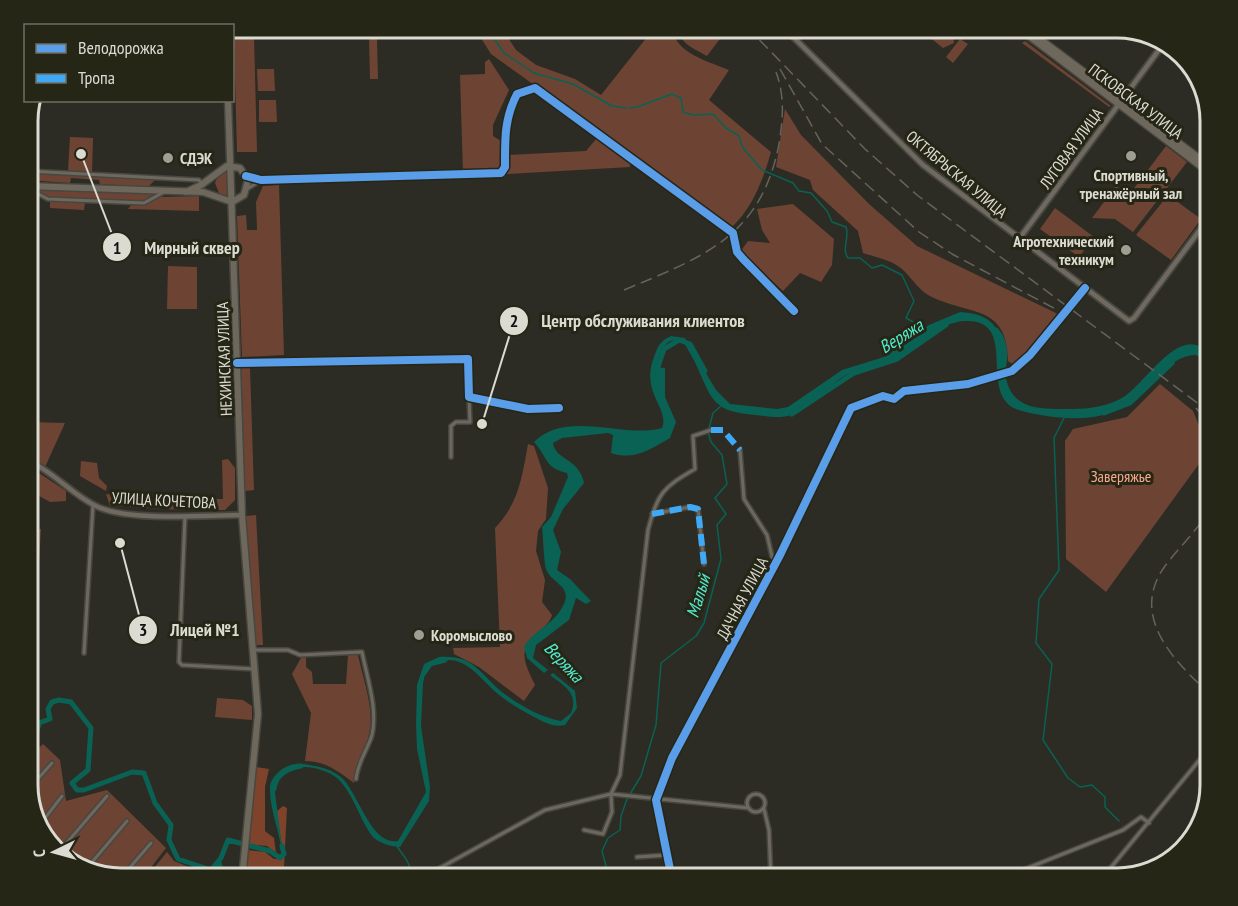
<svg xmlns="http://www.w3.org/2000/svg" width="1238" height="906" viewBox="0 0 1238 906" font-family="'PT Sans Narrow',sans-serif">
<rect width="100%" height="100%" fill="#2c2c24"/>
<path fill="#6d4434" d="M474 27H501L516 50 536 65 575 79 601 95 655 27H673C672 52 710 62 729 70L709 100 771 152C763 180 753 207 732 227L491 54Z
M678 27H729L707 56C695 49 678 43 678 27Z
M917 27H944L953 34 954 43 943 48Z
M254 37 257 152H237L234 38Z
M369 39H377L378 79H370Z
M960 39 968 44 953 63 946 57Z
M1025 41 1111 106 1109 107 1022 43Z
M489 59 509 90 493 125V136L501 141 502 167 497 171 463 173 460 75 485 74V62Z
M257 69H274L275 91H258Z
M259 100H276L277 122H259Z
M785 109 801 135 869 204 917 246 1058 314 1021 359 1014 365 1008 361C1007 304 971 316 932 297 920 292 911 277 902 269 892 260 875 257 863 253L858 231 813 190 810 180 776 167Z
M70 137 93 138 92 172 68 171Z
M597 138 630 162V167L507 174V155L586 151Z
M1166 146 1187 162 1133 232 1115 219 1092 218 1116 186 1129 195Z
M227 171 228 197 219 193 215 183 219 174Z
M28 173 156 179 148 187 100 184 99 180 71 178 70 183 27 180Z
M279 185 284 355 242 357 237 216 246 215 247 230H257L256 202 263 186Z
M31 189 158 193 142 202 47 197Z
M1168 195 1201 219 1171 260 1136 235Z
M199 196V211L128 209 131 205 144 204 161 197Z
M50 200 85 202 84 210 50 208Z
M793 204 834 239 832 265 821 282 800 273 783 291 740 252 748 241 770 243 762 230 757 209Z
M1055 208 1094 237 1079 257 1040 229Z
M168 266 197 267V309H167Z
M241 368H250L254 490 245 491Z
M1160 384 1193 411 1209 450 1106 592 1066 559 1065 441 1073 429 1127 417Z
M27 422 65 423 45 467 27 457Z
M528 444 534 446 548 488 546 519 538 531 536 551 545 580 542 602 552 615C550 622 546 625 541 630 517 649 523 660 535 685L524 701 479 667 454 654 453 648 500 647 495 528C519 503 522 477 528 444Z
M228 459 235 468V500L225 510H212L206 504H190L183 510 110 506 106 494 137 498 223 499 222 460Z
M81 461 97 463 99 478 107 486 106 491 80 476Z
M27 465 66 491V501L50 502 27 489Z
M256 515 263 645H254L246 516Z
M27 529H41L39 562 27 561Z
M348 655H358C363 679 375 710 369 734 365 752 354 764 354 783 338 771 325 761 305 761L311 713 292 674 301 658 306 657V667L312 672 313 684H346Z
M217 698 243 700 252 706V720L215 717Z
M43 744 60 760 66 801 107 790 166 848 142 879H120L64 860 39 832 27 791V759Z
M167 852 174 861 201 872 198 879H145Z"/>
<path fill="#7f422a" d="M256 767 269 769 265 787V831L274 838 276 853 267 846 248 844Z
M283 806 287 808 284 867 273 876 251 878C243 871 246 859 247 850L265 852 274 859H280L283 851 276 812Z"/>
<path fill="#096253" d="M960 312C1028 315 985 382 1023 403 1035 410 1058 409 1072 409 1090 409 1110 406 1125 396 1143 384 1172 338 1196 345 1201 346 1206 351 1211 355V365L1196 355C1169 354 1143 395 1120 408 1093 424 1050 418 1022 411 973 399 1023 318 964 321 939 323 918 345 897 358 881 368 863 366 846 375 827 386 813 407 791 415 780 419 767 416 755 415 715 411 713 403 698 369 694 359 688 350 683 341 665 335 660 353 656 367L665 368V397L676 422 670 438C651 449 634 461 611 453L613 435 608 433 562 438 553 443C555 460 579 458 584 483L563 509 553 530 561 552 557 570 570 579 591 601 586 604 576 598 569 620 536 645 533 658 548 670 544 673 527 658 524 647C533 631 550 626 560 611 577 586 552 585 546 569 544 563 543 535 542 527L551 517 568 477 567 473C544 468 548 457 534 442 566 409 626 439 662 428 670 409 640 392 654 357 658 346 660 341 671 336L685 338 716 390 730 404 777 409 788 407 842 370 884 357 929 325Z
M439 657C474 655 478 672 502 692 519 705 540 717 561 721L571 713C579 693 564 686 550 675L553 673 575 691 577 708 565 725C554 727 548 724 538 719 524 712 510 704 498 694 475 675 463 648 427 666L423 683 421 726 430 787 429 801 400 847C393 847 379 843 374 838 363 827 355 798 341 782 327 765 282 758 274 785L283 855 278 857 270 851 250 848V845L269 848 278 855 282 854C280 831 269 809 270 786 271 778 280 769 288 766 297 762 305 764 315 766 325 768 335 771 343 779 359 796 372 846 398 841L426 792 417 749 416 725 417 685 424 664Z"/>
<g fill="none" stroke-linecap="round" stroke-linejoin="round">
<path stroke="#096253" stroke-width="1.5" d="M486 27 504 53 534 73 573 84 612 106 626 108
M629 108 637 107 672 94 681 98 683 112 693 115 713 114 726 128 739 136 743 148 762 170 793 183 799 191 811 193 827 211 832 222 846 227C850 237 841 249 848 258H860L872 268 882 265 902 275 914 301 906 318 926 329
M1065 416 1054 438 1059 570 1039 599 1036 643 1052 664 1043 740 1068 778 1080 787 1092 785 1105 797V807L1119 821
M27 755 34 749 41 723
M630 794 641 776 656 725 661 663 696 636 704 623 721 559 717 525 726 514 715 498 727 484 722 455 711 442 708 432 713 413 721 406
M397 846C404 858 414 864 408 879
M594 879 606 866 602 851 608 838 620 830 621 816 627 799"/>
<path stroke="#096253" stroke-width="5" d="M996 330C1006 341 1006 356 1003 369
M656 373 664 349 679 340 690 344 705 371
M1104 413 1130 403 1172 363
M792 414 854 373 897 359 946 325
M424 673 430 664 445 660
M27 715 39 723 50 719 48 709 52 702 59 700 71 702 91 728 88 770 72 783 77 790H84L132 772 144 773 155 803 171 825 169 840 178 859 211 870 221 858 228 840 270 851 280 858 284 854 282 846
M274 789C275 775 288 768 301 766
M210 879 221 870 219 862"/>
<defs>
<path id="street" d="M27 171 199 180 201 183
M248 176 261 180 501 173 505 167C505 140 504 119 517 94L535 88 733 233 737 252 743 259 794 311
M27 188 48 199 144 203 164 192
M247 189 261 180
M237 363 468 359 469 397 528 409 559 408
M740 450 744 499 767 535 774 565
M451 457V426L456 422H470L469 397
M652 514 690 507 698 509 704 564
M185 516 179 662 182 665 254 669
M254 650H288L300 655 362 652C367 678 378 709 372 735 367 751 358 761 356 779
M84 653 93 505
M27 791 52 763
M747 803a9 9 0 1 1 18 0a9 9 0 1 1-18 0Z
M764 809 769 830 771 879
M37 825 83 866
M39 826 62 796
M584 830 603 834 612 812 611 794 620 775 648 530C658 493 662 488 695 469L693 436 711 430
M58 853 107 796
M637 857 667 855
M87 868 127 821
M120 879 151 843
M276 879 347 875 375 879
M420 879 545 810 611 794 749 808
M672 879 656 800 672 758 780 555 851 408 883 396 894 399 904 391 968 384 1012 371 1030 355 1085 288
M1000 879 1123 830 1141 817 1149 823
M1107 879 1108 871 1211 746"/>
<path id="secondary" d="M783 27 923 165 1129 321 1134 318 1211 215
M1019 239 1164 43
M27 460C53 471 71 494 96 506 128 522 204 515 242 515"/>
<path id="primary" d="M1017 27 1211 174
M1024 27 1211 167
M228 100 242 515 258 714 242 879
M27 186 203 192 232 202 244 195 248 180 240 168 227 166 201 185 186 192"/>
</defs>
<use href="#street" stroke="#474741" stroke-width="6"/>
<use href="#secondary" stroke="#474741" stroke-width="8"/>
<use href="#primary" stroke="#474741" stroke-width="9"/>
<use href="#street" stroke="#6d685e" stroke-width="3"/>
<use href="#secondary" stroke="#6f695f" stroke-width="4.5"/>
<use href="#primary" stroke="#6d685b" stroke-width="6"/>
<path stroke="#67635c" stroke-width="1.5" stroke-dasharray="12 6" stroke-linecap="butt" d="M747 27 865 149 917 195 1211 413
M780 69 822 144 919 232 952 254 1065 314
M624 290C703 257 761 237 779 144 783 119 785 96 776 72
M1196 408 1211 426
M1211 507C1199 529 1180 546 1165 566 1128 617 1176 663 1211 695"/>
<path stroke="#3fa9f5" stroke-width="6" stroke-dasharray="12 6" stroke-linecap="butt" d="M711 430H723L740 450
M652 514 690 507 698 509 704 564"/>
<defs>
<path id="cycleway" d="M246 176 261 180 501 173 505 167C505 140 504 119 517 94L535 88 733 233 737 252 743 259 794 311
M237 363 468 359 469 397 528 409 559 408
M672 879 656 800 672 758 780 555 851 408 883 396 894 399 904 391 968 384 1012 371 1030 355 1085 288"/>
</defs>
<use href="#cycleway" stroke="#262617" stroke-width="11"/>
<use href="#cycleway" stroke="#5a9eea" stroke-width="8"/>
</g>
<g fill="#9e9e95" stroke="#262617" stroke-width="2">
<circle cx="1131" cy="156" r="6"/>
<circle cx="168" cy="158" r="6"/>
<circle cx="1126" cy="250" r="6"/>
<circle cx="419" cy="635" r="6"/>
</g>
<g text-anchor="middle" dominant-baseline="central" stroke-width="6" stroke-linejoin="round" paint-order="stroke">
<g font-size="16" fill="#dbdbd2" stroke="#262617">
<text transform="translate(1136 101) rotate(37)">ПСКОВСКАЯ УЛИЦА</text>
<text transform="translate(1071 148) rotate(-54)">ЛУГОВАЯ УЛИЦА</text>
<text transform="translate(957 174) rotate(40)">ОКТЯБРЬСКАЯ УЛИЦА</text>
<text transform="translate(224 359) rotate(-92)">НЕХИНСКАЯ УЛИЦА</text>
<text transform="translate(164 500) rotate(3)">УЛИЦА КОЧЕТОВА</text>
<text transform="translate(742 598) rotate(-62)">ДАЧНАЯ УЛИЦА</text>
</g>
<g font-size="16" font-weight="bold" fill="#dbdbd2" stroke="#262617" text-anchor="start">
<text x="180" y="158">СДЭК</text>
<text x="1131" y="175" text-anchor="middle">Спортивный,<tspan x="1131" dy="18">тренажёрный зал</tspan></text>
<text x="1114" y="241" text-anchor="end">Агротехнический<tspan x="1114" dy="18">техникум</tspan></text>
<text x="431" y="635">Коромыслово</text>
</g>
<g font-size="16" fill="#faa789" stroke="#262617">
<text x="1121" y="476">Заверяжье</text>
</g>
<g font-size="18" font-style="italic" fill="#52ebce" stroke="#262617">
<text transform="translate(901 336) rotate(-32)">Веряжа</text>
<text transform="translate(698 596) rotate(-73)">Малый</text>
<text transform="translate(564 662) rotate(47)">Веряжа</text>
</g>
</g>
<path d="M0 0H1238V906H0ZM121 38H1117A83 83 0 0 1 1200 121V785A83 83 0 0 1 1117 868H121A83 83 0 0 1 38 785V121A83 83 0 0 1 121 38Z" fill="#262617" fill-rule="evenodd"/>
<path fill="none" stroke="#dbdbd2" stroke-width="3" d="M121 38H1117A83 83 0 0 1 1200 121V785A83 83 0 0 1 1117 868H121A83 83 0 0 1 38 785V121A83 83 0 0 1 121 38Z"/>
<path fill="none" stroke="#dbdbd2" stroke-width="2" d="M81 154L117 247M482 424L514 321M120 543L143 630"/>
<g fill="#dbdbd2" stroke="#262617" stroke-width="2">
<circle cx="81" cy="154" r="6"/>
<circle cx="482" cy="424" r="6"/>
<circle cx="120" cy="543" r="6"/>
<circle cx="117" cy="247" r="15"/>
<circle cx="514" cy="321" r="15"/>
<circle cx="143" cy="630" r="15"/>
</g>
<g font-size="18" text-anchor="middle" font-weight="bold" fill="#111">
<text x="117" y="254">1</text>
<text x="514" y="327">2</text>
<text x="143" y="636">3</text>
</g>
<g font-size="18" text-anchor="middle" font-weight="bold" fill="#dbdbd2" stroke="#262617" stroke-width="6" stroke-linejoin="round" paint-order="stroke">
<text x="192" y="254">Мирный сквер</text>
<text x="643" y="327">Центр обслуживания клиентов</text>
<text x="205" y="636">Лицей №1</text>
</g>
<rect x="24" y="24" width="210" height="78" fill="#262617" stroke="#6e6e62" stroke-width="1.5"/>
<rect x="36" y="44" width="30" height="9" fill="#5a9eea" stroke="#6e6e62" stroke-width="1.5"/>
<text x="78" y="54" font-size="18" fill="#dbdbd2">Велодорожка</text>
<rect x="36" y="74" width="30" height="9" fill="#3fa9f5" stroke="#6e6e62" stroke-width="1.5"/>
<text x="78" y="84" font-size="18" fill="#dbdbd2">Тропа</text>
<g transform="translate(54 852) rotate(265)" stroke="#262617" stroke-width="4.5" paint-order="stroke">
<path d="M0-4.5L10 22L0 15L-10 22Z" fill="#dbdbd2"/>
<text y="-9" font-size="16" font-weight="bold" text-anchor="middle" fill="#dbdbd2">С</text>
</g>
</svg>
